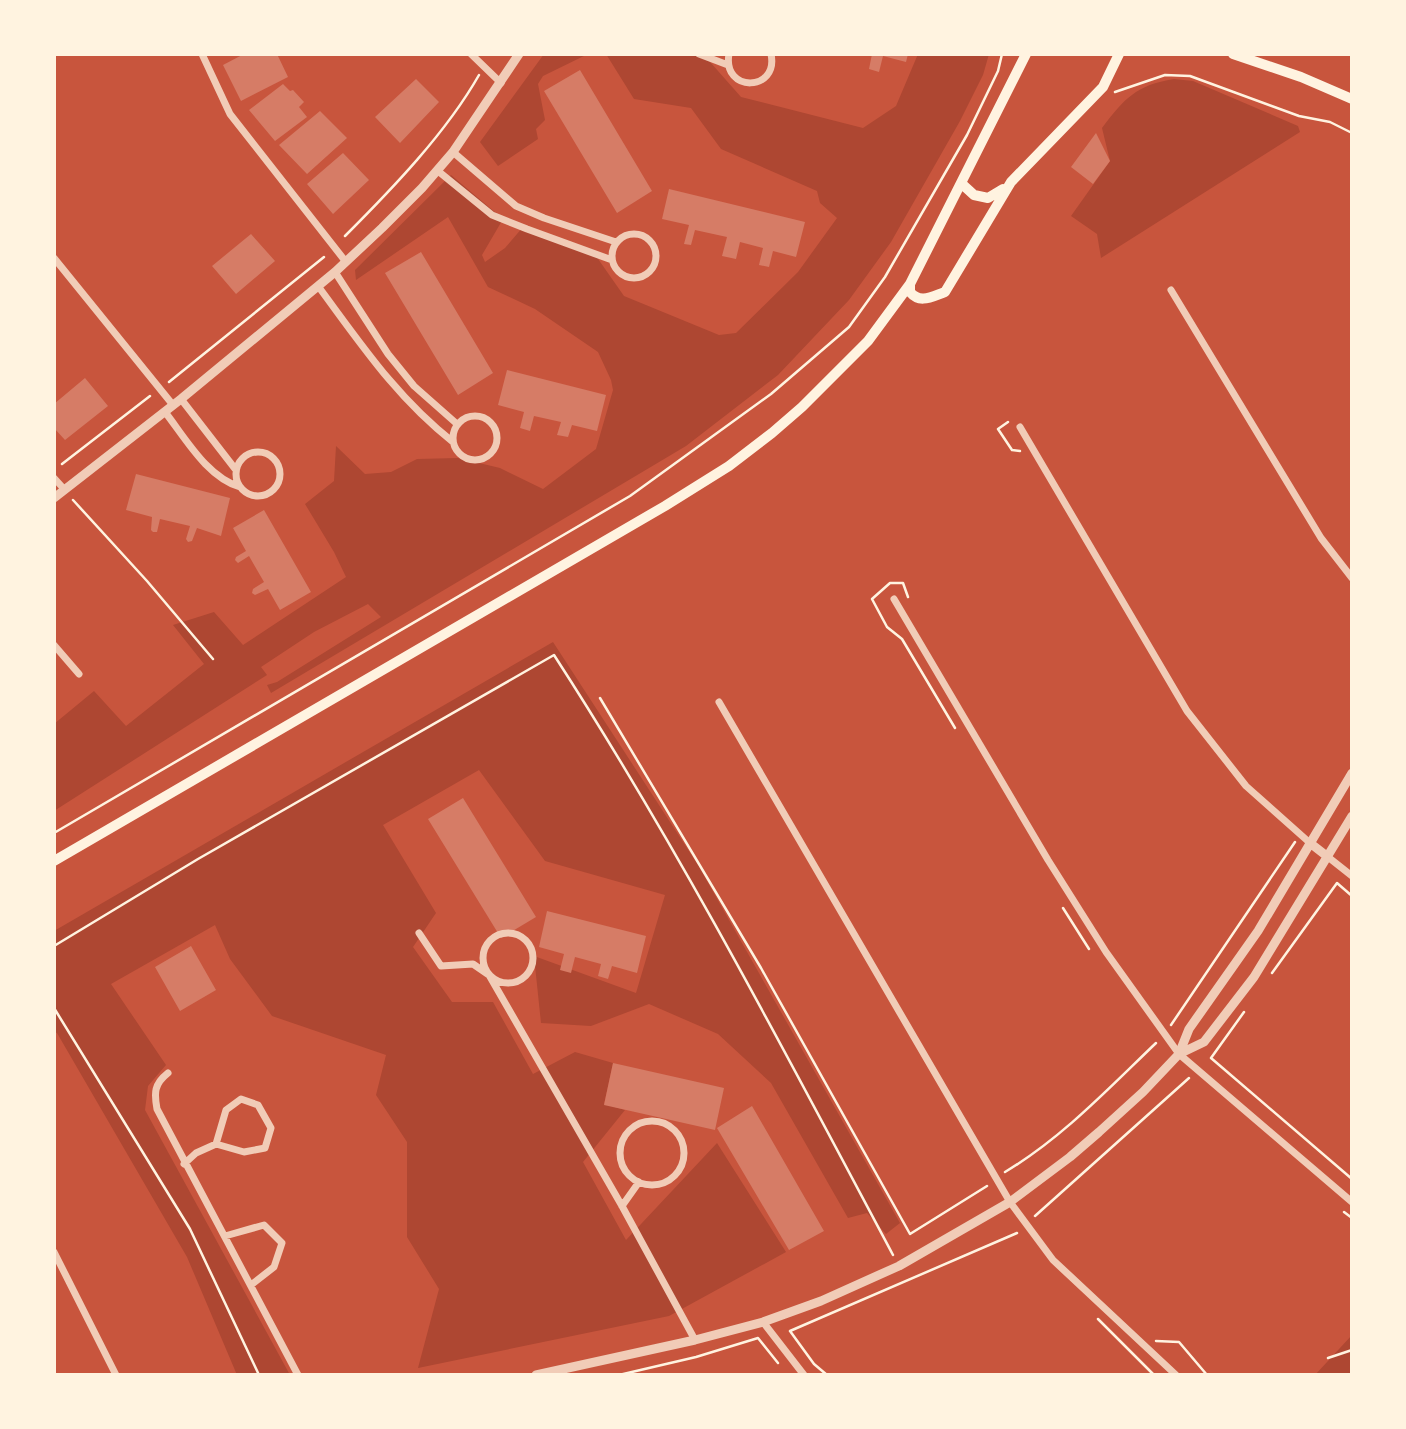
<svg xmlns="http://www.w3.org/2000/svg" width="1406" height="1429" viewBox="0 0 1406 1429" font-family="Arial,sans-serif">
<rect width="100%" height="100%" fill="#c8553d"/>
<path fill="#ae4732" d="M544 54H588L543 76 538 84 545 120 536 129 538 139 498 166 480 142Z
M606 54H703L741 97 863 128 896 106 918 54H989L983 75 960 121 891 242 849 300 778 375 686 446 271 693 267 685 277 682 381 617 368 604 314 632 261 667 267 675 54 811V724L94 691 126 726 204 664 173 625 214 612 243 645 346 577 334 552 305 504 334 481 336 446 365 474 391 472 417 459 458 458 500 468 543 489 596 449 613 390 611 380 598 352 535 309 488 287 448 217 356 280 355 270 451 175 503 219 482 255 485 262 505 248 523 227 596 256 624 296 719 335 736 333 798 272 837 218 820 203 817 191 721 149 691 108 634 99Z
M1174 79 1193 81 1298 126 1300 132 1101 258 1097 234 1071 216 1110 161 1102 128C1124 99 1136 85 1174 79Z
M553 642 698 865 900 1223 886 1234 867 1213 848 1218 771 1083 718 1034 649 1004 591 1026 541 1023 534 956 636 993 665 895 545 861 479 770 383 825 436 913 413 947 452 1002H493L533 1074 575 1052 613 1063 604 1104 625 1110 583 1162 626 1240 717 1143 786 1252 669 1316 418 1368 439 1289 407 1237V1142L376 1095 386 1055 272 1016 230 959 215 925 111 984 166 1065 148 1086 145 1110 290 1375H237L187 1257 57 1033 54 1032V931Z
M1352 1335V1375H1315Z"/>
<path fill="#d67c66" d="M244 54H277L288 77 241 101 223 65Z
M872 54H908L906 62 883 56 879 72 869 69Z
M580 70 652 191 617 213 544 91Z
M416 79 439 102 400 143 375 117Z
M283 84 290 91 293 90 304 102 299 107 307 117 275 141 249 110Z
M320 111 347 138 307 174 279 145Z
M1096 133 1110 161 1093 184 1071 167Z
M343 153 369 180 333 214 307 184Z
M669 189 805 222 796 257 773 251 769 267 759 265 763 248 740 242 736 259 722 256 727 237 695 230 691 245 684 244 689 225 662 219Z
M251 234 275 261 236 294 212 266Z
M421 252 493 373 458 395 385 273Z
M507 370 606 395 597 431 572 425 568 437 557 435 561 422 534 416 530 431 520 428 524 412 498 405Z
M85 378 108 406 65 440 54 428V404Z
M136 474 230 498 221 536 197 528 192 541 188 542 186 539 190 526 160 519 157 532H153L151 530 152 517 126 510Z
M264 510 311 592 280 610 268 589 255 595 252 593 253 589 264 582 249 556 238 563 235 560 236 557 246 551 233 528Z
M463 798 536 917 501 938 428 819Z
M547 911 646 936 637 973 612 966 608 979 598 976 601 964 575 957 571 973 560 970 564 954 539 947Z
M191 946 216 990 180 1011 155 967Z
M613 1063 724 1088 715 1130 604 1105Z
M752 1106 824 1231 789 1250 717 1128Z"/>
<g fill="none" stroke-linecap="round" stroke-linejoin="round">
<path stroke="#fff3e0" stroke-width="2.5" d="M1115 92 1165 75 1190 76 1299 116 1330 122 1352 133
M345 236C392 189 446 133 479 75
M169 382 324 257
M1008 422 998 429 1012 450 1020 451
M62 464 150 396
M73 500 147 581 213 659
M908 597 903 583H890L872 599 887 627 902 639 955 728
M600 698 761 968 910 1234 987 1186
M54 833 630 496 771 394 849 327 885 277 967 135 998 71 1002 54
M1063 908 1089 949
M54 946 198 859 554 655C679 848 785 1052 893 1255
M1272 973 1337 883 1352 896
M54 1008 190 1229 259 1375
M1244 1012 1211 1058 1352 1179
M1171 1025 1295 842
M1005 1172C1062 1138 1108 1089 1156 1043
M1344 1212 1352 1218
M1035 1216 1189 1078
M1098 1319 1154 1375
M1156 1341 1179 1342 1207 1375
M1328 1358 1352 1350
M619 1375 696 1357 758 1338 778 1363
M827 1375 814 1364 790 1331 1017 1233"/>
<path stroke="#f1ccb7" stroke-width="7" d="M202 54 230 114 346 262
M471 54 501 83
M699 54 728 65
M729 54C722 93 779 92 771 54
M453 152 516 206 544 218 616 242
M438 171 492 215 527 229 612 260
M612 256a22 22 0 1 1 44 0a22 22 0 1 1-44 0Z
M54 258 173 405
M335 272 388 354 414 386 457 424
M318 286C361 344 396 397 453 442
M1171 290 1321 538 1352 578
M181 399 236 470
M165 412C186 439 207 477 240 487
M453 438a22 22 0 1 1 44 0a22 22 0 1 1-44 0Z
M1020 427 1187 711 1246 786 1310 843
M236 474a22 22 0 1 1 44 0a22 22 0 1 1-44 0Z
M54 478 64 489
M894 599 1048 860 1106 952 1179 1054 1352 1202
M54 645 79 674
M719 702 1010 1202 1053 1260 1176 1375
M1328 857 1352 876
M483 958a25 25 0 1 1 50 0a25 25 0 1 1-50 0Z
M419 933 441 966 473 964 489 975 622 1206 695 1340
M168 1073C154 1084 154 1093 157 1109L298 1375
M620 1153a32 32 0 1 1 64 0a32 32 0 1 1-64 0Z
M184 1164 196 1153 216 1144 244 1152 265 1148 271 1128 258 1105 241 1099 226 1110 216 1144
M622 1206 639 1182
M225 1236 264 1225 282 1243 274 1267 251 1285
M54 1252 116 1375
M763 1322 804 1375"/>
<path stroke="#f1ccb7" stroke-width="9" d="M54 498 181 399 335 272 382 228 422 188 453 152 519 54
M1310 843 1328 857
M1179 1054 1189 1029 1258 931 1352 773
M536 1375 695 1340 763 1322 821 1301 899 1266 1010 1202 1070 1157 1099 1132 1143 1092 1179 1054 1204 1042 1254 977 1352 816"/>
<path stroke="#fff3e0" stroke-width="10" d="M1233 54 1301 77 1352 99
M962 184 974 195 988 198 1003 189
M910 284V292C920 304 931 297 945 292L1011 182 1103 87 1119 54
M54 861 665 506 729 466 772 433 802 407 868 341 910 284 1026 54"/>
</g>
<rect width="1406" height="1429" fill="none" stroke="#fff3e0" stroke-width="112"/>
</svg>
